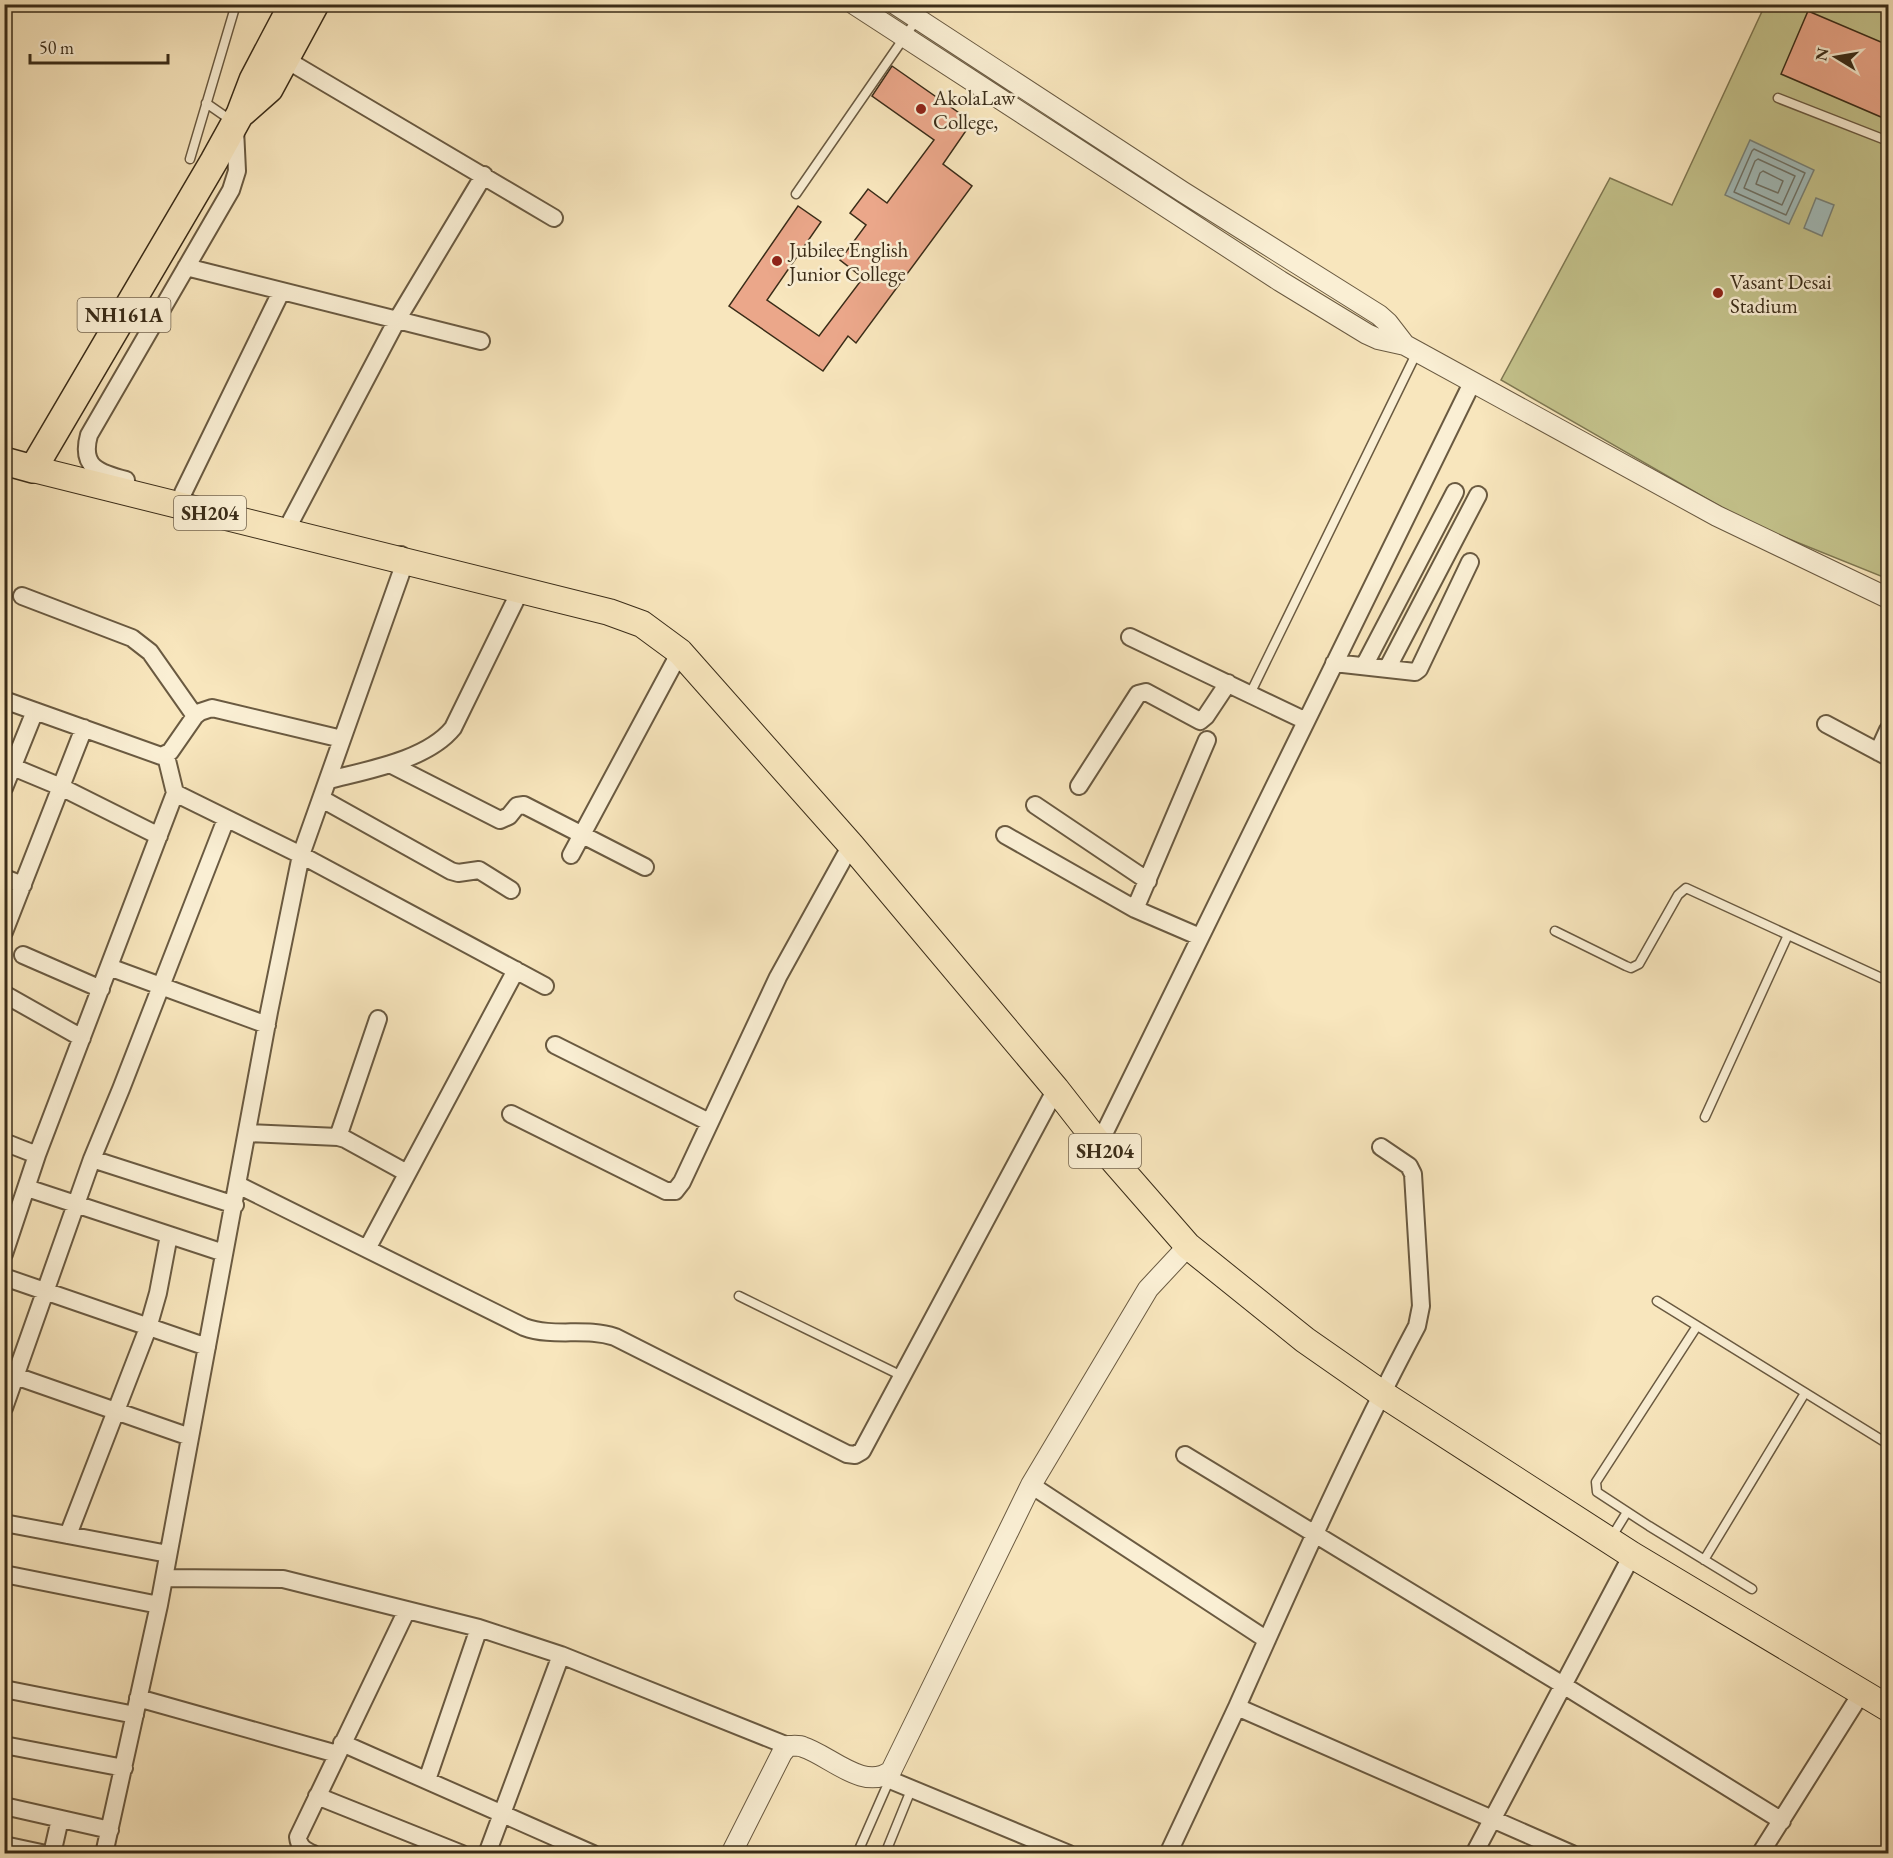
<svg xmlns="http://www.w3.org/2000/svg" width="1893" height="1858" viewBox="0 0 1893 1858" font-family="'EB Garamond',serif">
<rect width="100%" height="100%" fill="#f8e6bd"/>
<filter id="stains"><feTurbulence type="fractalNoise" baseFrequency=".00333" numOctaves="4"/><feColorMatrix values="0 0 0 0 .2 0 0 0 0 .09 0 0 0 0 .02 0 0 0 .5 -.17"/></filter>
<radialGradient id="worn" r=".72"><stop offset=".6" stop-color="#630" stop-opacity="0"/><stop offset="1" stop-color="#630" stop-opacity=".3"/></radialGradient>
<path fill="#c4c38c" stroke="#7f7852" stroke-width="1.5" d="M1765 5H1888V579L1749 523 1501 380 1610 178 1672 205Z"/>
<path fill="#a2bdbc" stroke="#78837a" stroke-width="1.5" d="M1750 140 1814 170 1789 224 1725 195Z
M1816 198 1834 205 1822 236 1804 228Z"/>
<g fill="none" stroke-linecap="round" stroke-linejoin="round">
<path stroke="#6e746a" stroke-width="1.5" d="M1754 149 1805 173 1786 215 1734 192 1752 151Z
M1758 159 1795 176 1782 205 1744 188 1755 161Z
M1763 171 1783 181 1778 193 1756 184 1760 173Z"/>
</g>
<path fill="#eba78a" stroke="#3a2c18" stroke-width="1.5" d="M1808 11 1888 45V120L1781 74Z
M892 66 972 122 943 164 972 186 856 343 848 336 823 371 729 306 798 206 821 222 767 300 819 336 863 278 840 260 866 225 850 213 868 189 887 203 934 140 872 96Z"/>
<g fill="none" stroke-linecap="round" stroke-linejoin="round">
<defs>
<path id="service" d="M1778 98 1888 141
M206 103 232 121
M190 159 236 4
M796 194 917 19
M1250 694 1417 352
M1555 931 1626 966 1631 968 1639 964 1678 895 1686 888 1888 981
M1705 1117 1788 935
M739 1296 902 1376
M1657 1301 1888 1444
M1697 1326 1596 1482 1597 1492 1649 1526 1752 1589
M1611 1538 1627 1512
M1704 1560 1805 1393
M857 1854 889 1781
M885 1854 911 1790"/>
<path id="minor" d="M285 59 554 218
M186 267 481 341
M126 480C99 473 80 467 89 435L231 190 237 171 235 129
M183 493 281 292
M291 521 397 320 484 175
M22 596 132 638 150 652 195 716
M1130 637 1306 721
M1334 663 1415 672 1419 669 1470 562
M1364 666 1455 492
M1387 669 1478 495
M4 700 161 756 170 752 195 716 200 712 212 708 342 739
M1826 724 1888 757
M1878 752 1888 730
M166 756 175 793
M390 764 500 820 509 816 517 806 524 805 645 867
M13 767 61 787 159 836
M329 780C368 770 427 760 453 728L520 591
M1079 786 1138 694 1146 692 1200 721 1206 716 1228 683
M4 788 35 711
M322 799 451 871 458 873 479 870 511 890
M1035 805 1148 881
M1005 835 1135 909 1200 937
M571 855 680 652
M4 878 23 885
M1135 909 1207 740
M4 932 84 728
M23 955 101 989
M109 967 267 1025
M4 994 82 1038
M555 1045 709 1122
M511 1114 666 1191H675L682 1182 778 977 851 845
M247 1133 338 1137 345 1139 407 1173
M338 1137 378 1019
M4 1142 37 1155
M1099 1144 1472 383
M92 1159 235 1205
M238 1185 524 1327C554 1338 585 1327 615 1337L847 1454 855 1455 862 1451 1056 1089
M27 1188 224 1253
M367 1249 516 970
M4 1254 37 1155 175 793 301 855 545 986
M4 1277 207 1347
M4 1372 190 1437
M4 1408 92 1159 121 1089 226 819
M1185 1455 1563 1685 1782 1821
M1031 1485 1267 1640
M4 1523 168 1554
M68 1535 148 1328 158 1293 169 1235
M4 1574 159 1605
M164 1578 283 1579 479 1628 561 1655 788 1746
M4 1689 135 1715
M138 1698 337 1754
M1237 1707C1294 1579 1351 1450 1417 1326L1421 1306 1413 1174 1409 1166 1381 1147
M342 1743 593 1854
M4 1745 124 1768
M883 1777 1069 1854
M427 1780 479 1628
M317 1796 462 1854
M4 1806 110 1830
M4 1845 46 1854
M52 1854 60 1819
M104 1854 159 1605 269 1012 301 855 405 562 401 555
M313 1854C304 1850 299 1847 298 1837L407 1610
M487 1854 561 1655
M1168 1854 1237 1707 1572 1854
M1474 1854 1632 1555
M1760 1854 1862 1692"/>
<path id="tertiary" d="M854 4 1280 281 1367 334 1378 339 1405 345 1717 516 1888 598
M895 4 1183 192 1379 315 1388 323 1405 345
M731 1854 782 1753 788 1746C793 1746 799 1745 803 1747 829 1755 864 1792 891 1771L1031 1485 1148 1289 1188 1246"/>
<path id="primary" d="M33 469 609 612 642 624 680 652 851 845 1056 1089 1099 1144 1188 1246 1305 1340 1381 1393 1632 1555 1888 1708"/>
<path id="trunk" d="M243 112 269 89 315 4
M4 461 33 469 214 161 240 114 253 80 293 4"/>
</defs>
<use href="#service" stroke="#6a5a41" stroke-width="11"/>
<use href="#minor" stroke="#6a5a41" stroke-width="20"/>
<use href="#tertiary" stroke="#6a5a41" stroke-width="22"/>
<use href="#primary" stroke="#3a2c18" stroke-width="28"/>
<use href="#trunk" stroke="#3a2c18" stroke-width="30"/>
<use href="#service" stroke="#faefd4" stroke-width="8"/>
<use href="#minor" stroke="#faefd4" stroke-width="16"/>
<use href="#tertiary" stroke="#faefd4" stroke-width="20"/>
<use href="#primary" stroke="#f8e6bd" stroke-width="26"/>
<use href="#trunk" stroke="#f8e6bd" stroke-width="27"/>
</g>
<g fill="#8f2418" stroke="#faefd4" stroke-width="2">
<circle cx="921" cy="109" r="6"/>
<circle cx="777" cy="261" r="6"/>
<circle cx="1718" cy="293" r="6"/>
</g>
<g text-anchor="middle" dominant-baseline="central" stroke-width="5" stroke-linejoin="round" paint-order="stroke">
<g fill="#faefd4" stroke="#746650" stroke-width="1.5">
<rect x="77.5" y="298" width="93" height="34" rx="4.5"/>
<rect x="174" y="496" width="72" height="34" rx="4.5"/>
<rect x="1069" y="1134" width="72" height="34" rx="4.5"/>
</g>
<g font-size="20" font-weight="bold" fill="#3a2c18">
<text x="124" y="315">NH161A</text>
<text x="210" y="513">SH204</text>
<text x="1105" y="1151">SH204</text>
</g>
<g font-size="21" fill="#3a2c18" stroke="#faefd4" text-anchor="start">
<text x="933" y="97">AkolaLaw<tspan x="933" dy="24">College,</tspan></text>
<text x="789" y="249">Jubilee English<tspan x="789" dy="24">Junior College</tspan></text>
<text x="1730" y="281">Vasant Desai<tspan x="1730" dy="24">Stadium</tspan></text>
</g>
</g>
<rect width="1893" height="1858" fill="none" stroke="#f8e6bd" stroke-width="24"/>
<rect x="6" y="6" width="1881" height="1846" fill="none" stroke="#3a2c18" stroke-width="3"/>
<rect x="12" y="12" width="1869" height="1834" fill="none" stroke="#3a2c18" stroke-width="1.5"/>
<g transform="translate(1836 57) rotate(281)" stroke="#faefd4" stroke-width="4.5" paint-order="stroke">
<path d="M0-4.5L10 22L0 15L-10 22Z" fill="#3a2c18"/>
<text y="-9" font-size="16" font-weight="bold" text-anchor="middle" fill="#3a2c18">N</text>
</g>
<path d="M30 54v9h138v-9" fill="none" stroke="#3a2c18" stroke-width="3"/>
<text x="39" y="54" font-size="18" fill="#3a2c18" stroke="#faefd4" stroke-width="4.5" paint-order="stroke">50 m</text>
<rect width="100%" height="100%" filter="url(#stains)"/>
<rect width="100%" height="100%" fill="url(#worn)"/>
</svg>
